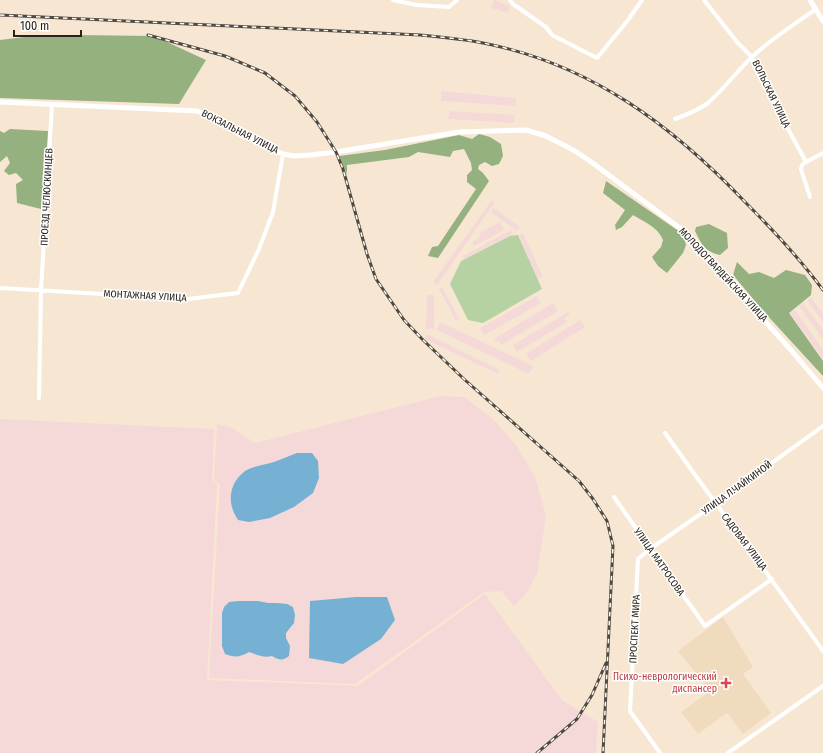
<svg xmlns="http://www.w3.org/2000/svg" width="823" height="753" viewBox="0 0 823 753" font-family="'Fira Sans Condensed',sans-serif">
<rect width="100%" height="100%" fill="#f7e7d2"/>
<path fill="#f4d9d8" d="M494 0 510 6 508 13 491 8Z
M441 91 516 98V106L441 101Z
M450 111 515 115 514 123 448 119Z
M492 200 495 202 437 285 433 282Z
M494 208 520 227 517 231 491 212Z
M500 222 504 230 474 246 472 242 480 237 479 233Z
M511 230 513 234 464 259 463 256Z
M523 233 543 277 538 279 519 235Z
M442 287 460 320 456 321 439 289Z
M427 295H434V329H426Z
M537 296 541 303 484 335 480 328Z
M811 297 823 314V322L807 300Z
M553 303 558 311 501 345 499 341 496 342 494 339Z
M803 303 823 330V339L799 306Z
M795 310 823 350V359L790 313Z
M568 312 570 315 564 318 567 322 517 352 513 345Z
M580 320 585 327 531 361 526 354Z
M440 322 533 366 529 374 437 330Z
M427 334 500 370 498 374 425 339Z
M441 396 464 397 492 418 516 445 535 477 546 516 537 573 528 591 514 606 501 591 484 592 355 684 209 678 220 484 214 481 217 424 231 427 255 443Z
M0 419 214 429 212 482 217 484 207 680 358 686 485 594 562 700 598 722 596 753H0Z"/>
<path fill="#f0dbbf" d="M723 617 753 667 743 674 771 713 743 734 727 713 698 734 681 712 710 691 678 651Z"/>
<path fill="#b6d2a2" d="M518 235 542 289 483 323 468 320 450 284 461 261 510 236Z"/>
<path fill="#94b17f" d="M72 35 154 36 206 60 179 104 0 98V40L32 36Z
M10 129 48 131 44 202 41 209 17 203 16 184 23 180 16 173 9 175 4 171 10 163 7 156 0 162V131L4 133Z
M479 134 490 137 501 144 503 156 499 164 492 166 485 162 479 165 478 169 483 173 489 181 438 258 428 256 432 247 438 246 476 189 467 182V175L472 170 471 163 464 149 453 151 450 157 418 152 409 157 347 165V174L339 156 385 150 459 135 472 139Z
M606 181 683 234 686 245 683 253 667 273 658 266 652 257 661 247 663 240C658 227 644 222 633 215L622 227 616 230 615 225 625 210 603 193Z
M709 224 727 233 728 248 720 255C704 251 702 245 695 231L696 227Z
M737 262 749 274 759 272 774 278 786 270 805 275 812 285 811 295 789 313 823 361V376L766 314 733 275Z"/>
<path fill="#76b0d2" d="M297 453H312L318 461 319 478 313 493 294 507 270 518 249 522 238 520C227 504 228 484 245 471 252 466 265 465 274 462 282 459 289 456 297 453Z
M356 597H387L395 620 381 639 343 664 309 658 310 601Z
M238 601H258L268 603H277L287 604 293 607 295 615 294 623 286 633V638L290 646 289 656C283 661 279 660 272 656 263 658 258 655 249 652 240 657 235 658 225 654L222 646V613L224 607 229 602Z"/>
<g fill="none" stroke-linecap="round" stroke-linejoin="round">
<path stroke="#fff" stroke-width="4" d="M393 0 417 5 449 7 457 0
M510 0 513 4 546 27 552 35 597 58 628 20 642 0
M704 0 737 42 752 57 755 68 806 162 802 165 801 169 810 197
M675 119C686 115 698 110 708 103 724 89 737 71 752 57 771 39 795 24 816 9
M806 162 823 153
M0 288 188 299 238 293 259 249 273 212 283 154
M39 398 41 290 52 104
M665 433C717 506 771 578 823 651
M614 497 705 626 772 579
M660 753 630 711 638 559 650 549 715 504 823 426
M728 753 823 686"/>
<path stroke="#fff" stroke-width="5" d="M810 0 823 21
M0 102 197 111 212 116 273 150 283 154 294 156 310 155 336 152 459 132 526 130 546 136 575 151 594 164 685 232 790 349 823 388"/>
<defs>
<path id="rail" d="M0 15 420 35C441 37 463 39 483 43 591 64 673 126 747 204 774 231 800 259 823 290
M148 35 225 56 265 73 295 96 317 122 336 152 343 169 367 254 376 279 404 320 423 340 465 380 579 481 593 499 607 521 613 546 603 753
M537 753 577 719 592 695 606 663"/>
</defs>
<use href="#rail" stroke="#51493e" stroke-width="3"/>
<use href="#rail" stroke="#fff" stroke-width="1.5" stroke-dasharray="4.5" stroke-linecap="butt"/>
</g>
<path fill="#e0444e" stroke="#fff" stroke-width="1.5" d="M724 677h4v4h4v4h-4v4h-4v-4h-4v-4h4z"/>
<g text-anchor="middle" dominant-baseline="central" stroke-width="3" stroke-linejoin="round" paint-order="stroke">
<g font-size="10" fill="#28221a" stroke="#fff">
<text transform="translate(771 94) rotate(64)">ВОЛЬСКАЯ УЛИЦА</text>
<text transform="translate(240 132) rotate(27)">ВОКЗАЛЬНАЯ УЛИЦА</text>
<text transform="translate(47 197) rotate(-87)">ПРОЕЗД ЧЕЛЮСКИНЦЕВ</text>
<text transform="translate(723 275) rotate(47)">МОЛОДОГВАРДЕЙСКАЯ УЛИЦА</text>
<text transform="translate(145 296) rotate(3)">МОНТАЖНАЯ УЛИЦА</text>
<text transform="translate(737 488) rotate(-36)">УЛИЦА Л.ЧАЙКИНОЙ</text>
<text transform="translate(744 542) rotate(53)">САДОВАЯ УЛИЦА</text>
<text transform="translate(659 562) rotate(55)">УЛИЦА МАТРОСОВА</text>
<text transform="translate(635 629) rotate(-87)">ПРОСПЕКТ МИРА</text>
</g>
<g font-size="10" fill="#be3a42" stroke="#fff" text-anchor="end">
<text x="717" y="677">Психо-неврологический<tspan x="717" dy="12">диспансер</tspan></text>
</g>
</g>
<path d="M14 30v6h67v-6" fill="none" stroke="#28221a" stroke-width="2"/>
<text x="20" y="30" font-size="12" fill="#28221a" stroke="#ffffff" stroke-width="3" paint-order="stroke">100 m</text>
</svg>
